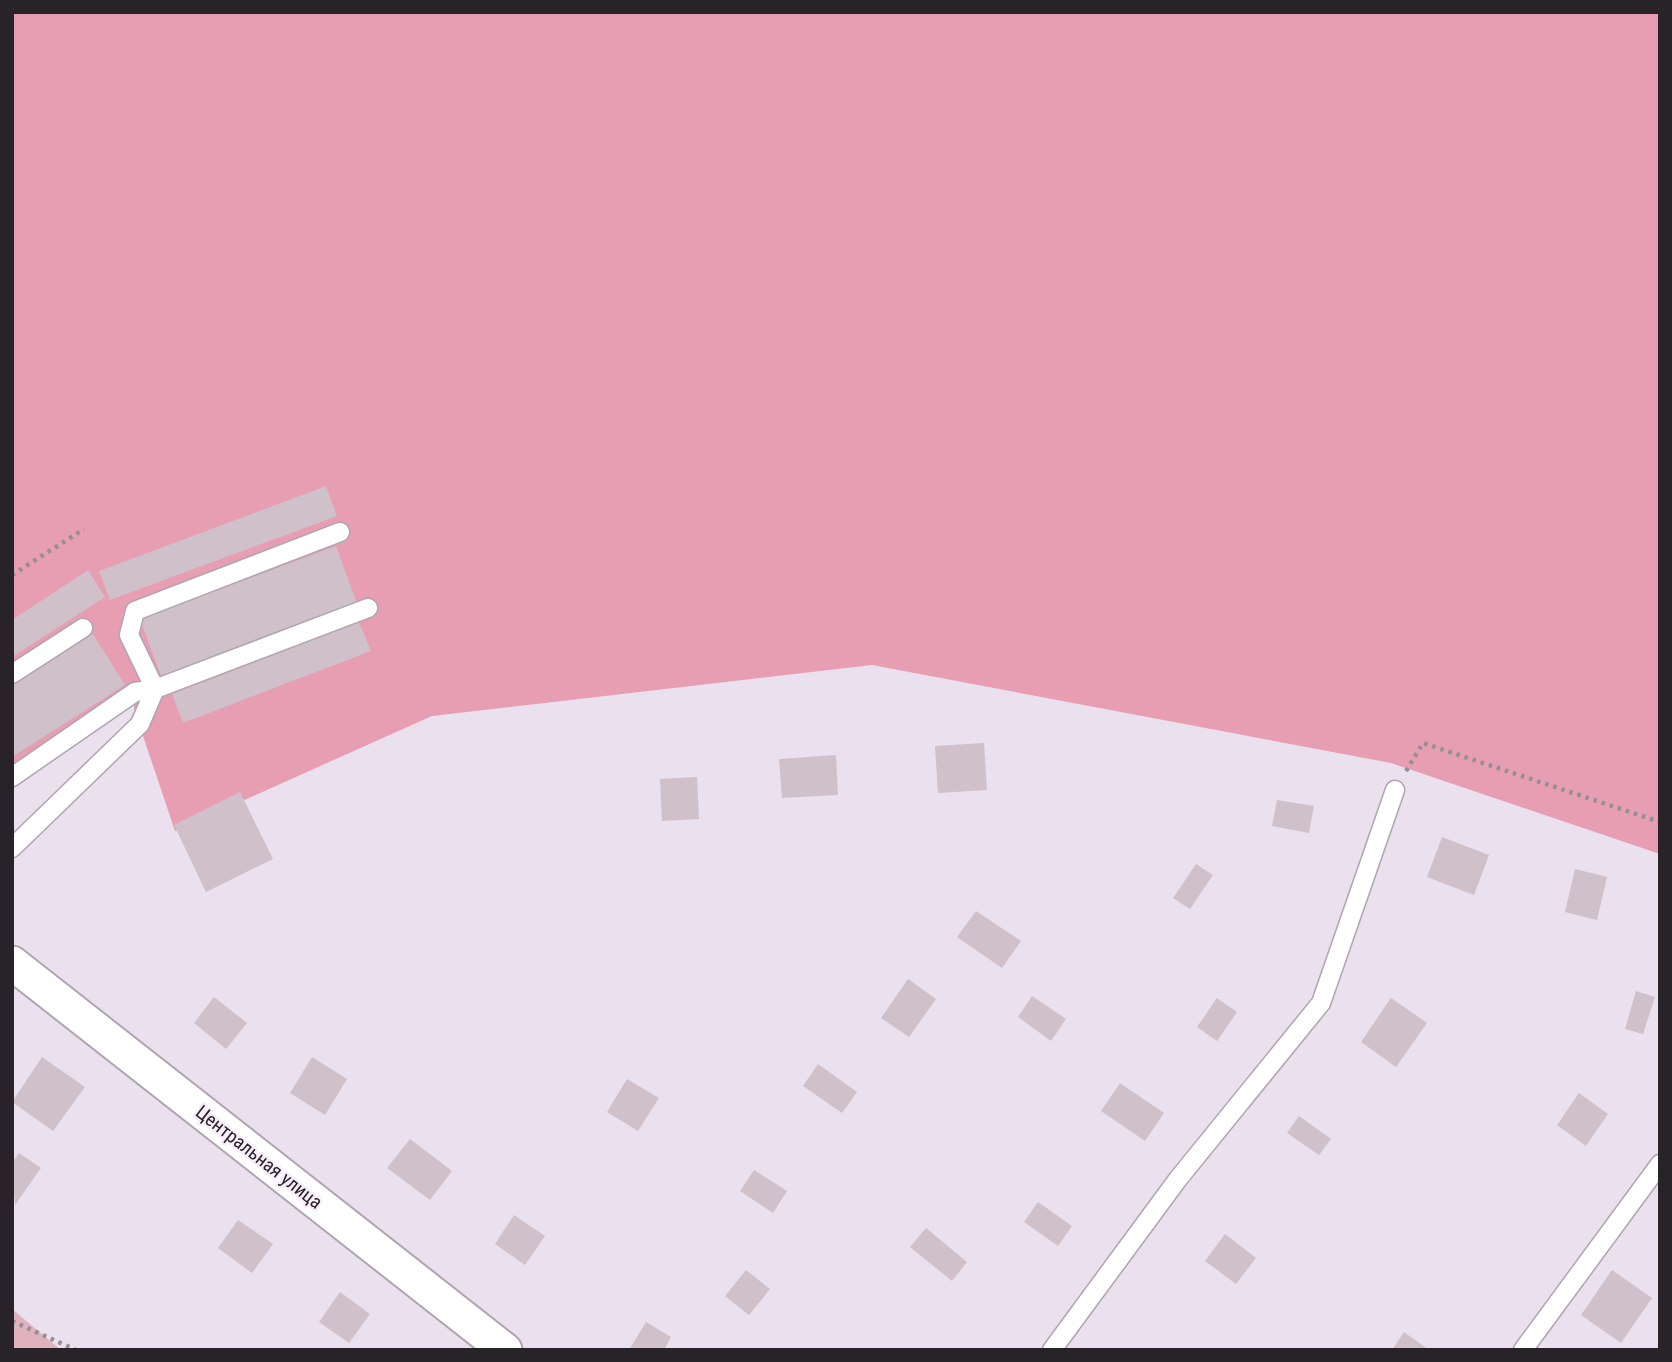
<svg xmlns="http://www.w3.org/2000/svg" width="1672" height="1362" viewBox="0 0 1672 1362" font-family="'Roboto Condensed',sans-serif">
<rect width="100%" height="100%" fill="#ebe0ed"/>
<path fill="#e0b2be" d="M12 1309 61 1350H12Z"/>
<path fill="#e79db2" d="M12 12H1660V854L1391 763 872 665 432 716 175 831 134 709 135 693 12 777Z"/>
<path fill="#cfc0c9" d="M326 486 337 516 110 600 99 571Z
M336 546 357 603 161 676 140 619Z
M88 570 105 597 12 657V620Z
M359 622 371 651 183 723 172 694Z
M93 634 125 685 12 757V685Z
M984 743 987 790 938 793 935 746Z
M836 755 838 795 782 798 779 759Z
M697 777 699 819 662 821 660 779Z
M240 792 273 859 206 892 174 825Z
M1277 800 1314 806 1309 833 1272 826Z
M1442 837 1489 855 1474 895 1427 877Z
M1196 864 1213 875 1190 909 1173 898Z
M1575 869 1607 877 1597 920 1565 912Z
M976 911 1021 941 1002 968 957 937Z
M908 979 936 999 909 1037 881 1018Z
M1636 991 1655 997 1643 1034 1625 1029Z
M1032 996 1066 1019 1051 1041 1018 1017Z
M214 997 247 1023 226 1049 194 1023Z
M1217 998 1237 1012 1217 1041 1197 1027Z
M1391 998 1427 1023 1396 1067 1361 1042Z
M42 1057 85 1087 53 1131 12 1102Z
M312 1057 347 1079 325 1115 290 1093Z
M818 1064 857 1092 842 1113 803 1086Z
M627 1079 659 1098 638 1131 607 1112Z
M1120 1083 1164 1113 1145 1141 1101 1111Z
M1579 1093 1608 1114 1586 1146 1557 1125Z
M1299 1116 1331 1139 1319 1155 1287 1133Z
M410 1139 452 1171 430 1200 387 1168Z
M19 1153 41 1168 15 1205 12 1163Z
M754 1170 787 1191 773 1213 740 1191Z
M1038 1202 1072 1226 1058 1246 1024 1222Z
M514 1215 545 1236 525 1265 495 1244Z
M238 1220 273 1244 252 1273 218 1248Z
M926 1228 967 1262 952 1281 910 1247Z
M1225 1234 1256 1258 1236 1284 1205 1261Z
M746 1270 770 1289 749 1315 725 1296Z
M1612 1270 1652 1298 1621 1343 1581 1315Z
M340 1292 370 1314 349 1343 319 1322Z
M646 1322 671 1337 664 1350H629Z
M1404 1332 1429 1350H1392Z"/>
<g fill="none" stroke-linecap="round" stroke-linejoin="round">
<defs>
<path id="service" d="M12 674 83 628
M12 777 135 692 155 689 368 608
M12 848 140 724 155 689 129 635 135 611 340 532
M1052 1350 1178 1179 1321 1003 1395 790
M1523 1350 1660 1164"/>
<path id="minor" d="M12 963 505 1350"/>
</defs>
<use href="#service" stroke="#afa4b1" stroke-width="21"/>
<use href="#minor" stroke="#afa4b1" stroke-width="37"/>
<path stroke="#968e97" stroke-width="4.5" stroke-dasharray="3.5 5" stroke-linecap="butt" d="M12 575 84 529
M1406 771 1423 743 1660 822
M12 1321 76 1350"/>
<use href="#service" stroke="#fff" stroke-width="18"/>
<use href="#minor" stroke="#fff" stroke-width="33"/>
</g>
<g text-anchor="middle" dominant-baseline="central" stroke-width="5" stroke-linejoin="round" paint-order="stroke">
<g font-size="19" fill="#272328" stroke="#f8edfa">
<text transform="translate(259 1157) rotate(38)">Центральная улица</text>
</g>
</g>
<rect width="1672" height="1362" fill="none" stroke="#272328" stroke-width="28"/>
</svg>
